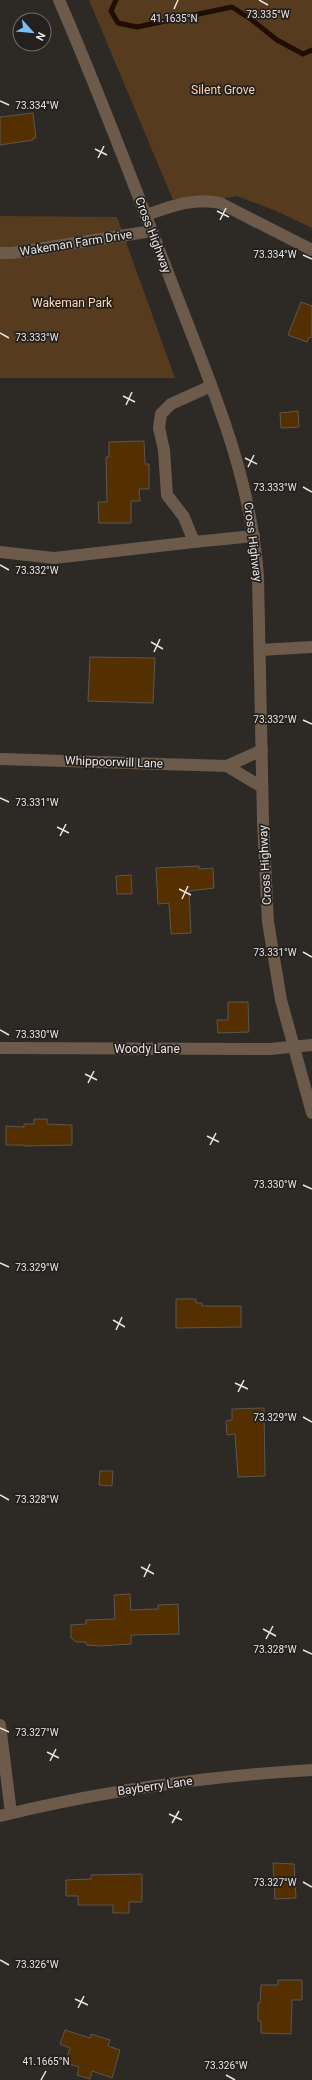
<svg xmlns="http://www.w3.org/2000/svg" width="312" height="2080" viewBox="0 0 312 2080" font-family="Roboto,sans-serif">
<rect width="100%" height="100%" fill="#2d2a26"/>
<path fill="#563b1e" d="M89 0H312V228L274 210 237 196 176 207Z
M0 216 117 217 175 378H0Z"/>
<g fill="none" stroke-linecap="round" stroke-linejoin="round">
<path stroke="#200e00" stroke-width="5" d="M116 0 111 11 118 23 137 27 232 7 252 20 277 40 303 54 312 50"/>
</g>
<path fill="#543001" stroke="#5a5653" d="M33 113 36 138H33V140L0 145V117Z
M301 302 312 306V338L309 337 307 342 288 335Z
M298 411 299 427 281 428 280 413Z
M144 441 145 464H149V489H139L140 501H131V523H99L98 502H107L106 457H109V442Z
M90 657 155 658 153 703 88 701Z
M199 866V869L213 868 214 888 189 891 191 933 171 934 169 903 158 904 156 868Z
M131 875 132 894H117L116 876Z
M228 1002H248L249 1032 218 1033 217 1020H228Z
M34 1119H47V1124L72 1125V1145L24 1146V1145H6V1126L24 1127V1124H34Z
M176 1299H196V1303H202V1306H241V1327L176 1328Z
M264 1408 265 1476 238 1477 235 1434 227 1435 226 1421 232 1420V1409Z
M100 1471H113L112 1486 99 1485Z
M130 1594 131 1610 158 1609V1605L178 1604 179 1634 131 1635V1644L100 1646 87 1645 86 1642H76L71 1638V1625L86 1624V1620L115 1619 114 1595Z
M273 1863 294 1864 296 1898 275 1899Z
M142 1874V1902H129V1913H113V1905H78V1896H66V1880L91 1879V1875Z
M278 1980H302V2000H292L291 2034 261 2033V2021H258V2003H260L261 1985H278Z
M65 2030 90 2038 91 2034 110 2040 108 2046 120 2050 112 2078 92 2071 90 2079 77 2075 79 2067 65 2063 70 2048 60 2044Z"/>
<g fill="none" stroke-linecap="round" stroke-linejoin="round">
<path stroke="#6c5b4a" stroke-width="12" d="M59 0C100 94 136 190 173 286 210 383 250 471 258 576L263 821 268 922 281 1000 312 1113
M146 215C170 207 194 197 220 203L312 250
M0 253H12L152 231
M211 386 171 404 161 414 159 428 164 450 167 495 184 517 194 542 254 536
M0 552 54 558 194 542
M260 650 312 647
M0 759 227 766 262 787
M227 766 262 750
M0 1048 270 1049 312 1045
M0 1725 11 1813
M0 1816C102 1791 207 1776 312 1770"/>
</g>
<path fill="none" stroke="#e7e4e2" stroke-width="1.5" d="M259 0 268 5M174 9 178 0M0 101 9 105M95 149 107 155M98 158 104 146M217 211 229 217M220 220 226 208M303 255 312 259M0 333 9 338M123 396 135 402M126 405 132 392M245 458 257 464M248 467 254 455M303 487 312 492M0 565 9 570M151 642 163 649M154 652 160 639M303 720 312 724M0 798 9 802M57 827 69 833M60 836 66 824M179 889 191 895M182 899 188 886M303 952 312 957M0 1030 9 1035M85 1074 97 1080M88 1083 94 1071M207 1136 219 1142M210 1145 216 1133M303 1185 312 1189M0 1263 9 1267M113 1320 125 1327M116 1330 122 1317M235 1383 248 1389M238 1392 244 1380M303 1417 312 1422M0 1495 9 1500M141 1567 154 1574M144 1577 150 1564M263 1629 276 1636M266 1639 273 1626M303 1650 312 1654M0 1728 9 1732M47 1752 59 1758M50 1761 56 1749M169 1814 182 1820M172 1823 179 1811M303 1882 312 1887M0 1960 9 1965M75 1999 88 2005M78 2008 84 1996M226 2075 235 2080M41 2080 46 2071"/>
<g text-anchor="middle" dominant-baseline="central" stroke-width="3.5" stroke-linejoin="round" paint-order="stroke">
<g font-size="12" fill="#fcd6b2" stroke="#23201d">
<text x="223" y="90">Silent Grove</text>
<text x="72" y="303">Wakeman Park</text>
</g>
<g font-size="12" fill="#e7e4e2" stroke="#23201d">
<text transform="translate(153 235) rotate(69)">Cross Highway</text>
<text transform="translate(76 243) rotate(-9)">Wakeman Farm Drive</text>
<text transform="translate(253 542) rotate(83)">Cross Highway</text>
<text transform="translate(114 762) rotate(2)">Whippoorwill Lane</text>
<text transform="translate(265 865) rotate(-93)">Cross Highway</text>
<text x="147" y="1049">Woody Lane</text>
<text transform="translate(155 1786) rotate(-8)">Bayberry Lane</text>
</g>
</g>
<g font-size="10" text-anchor="middle" fill="#e7e4e2" stroke="#23201d" stroke-width="3.5" stroke-linejoin="round" paint-order="stroke">
<text x="268" y="18">73.335°W</text>
<text x="174" y="22">41.1635°N</text>
<text x="37" y="109">73.334°W</text>
<text x="275" y="258">73.334°W</text>
<text x="37" y="341">73.333°W</text>
<text x="275" y="491">73.333°W</text>
<text x="37" y="574">73.332°W</text>
<text x="275" y="723">73.332°W</text>
<text x="37" y="806">73.331°W</text>
<text x="275" y="956">73.331°W</text>
<text x="37" y="1038">73.330°W</text>
<text x="275" y="1188">73.330°W</text>
<text x="37" y="1271">73.329°W</text>
<text x="275" y="1421">73.329°W</text>
<text x="37" y="1503">73.328°W</text>
<text x="275" y="1653">73.328°W</text>
<text x="37" y="1736">73.327°W</text>
<text x="275" y="1886">73.327°W</text>
<text x="37" y="1968">73.326°W</text>
<text x="46" y="2065">41.1665°N</text>
<text x="226" y="2069">73.326°W</text>
</g>
<g transform="translate(32 32) rotate(117)"><circle r="19" fill="#23201d" stroke="#716e6c"/>
<path d="M0-3L7 15L0 10L-7 15Z" fill="#7bbef8"/>
<text y="-6" font-size="11" font-weight="bold" text-anchor="middle" fill="#e7e4e2">N</text>
</g>
</svg>
